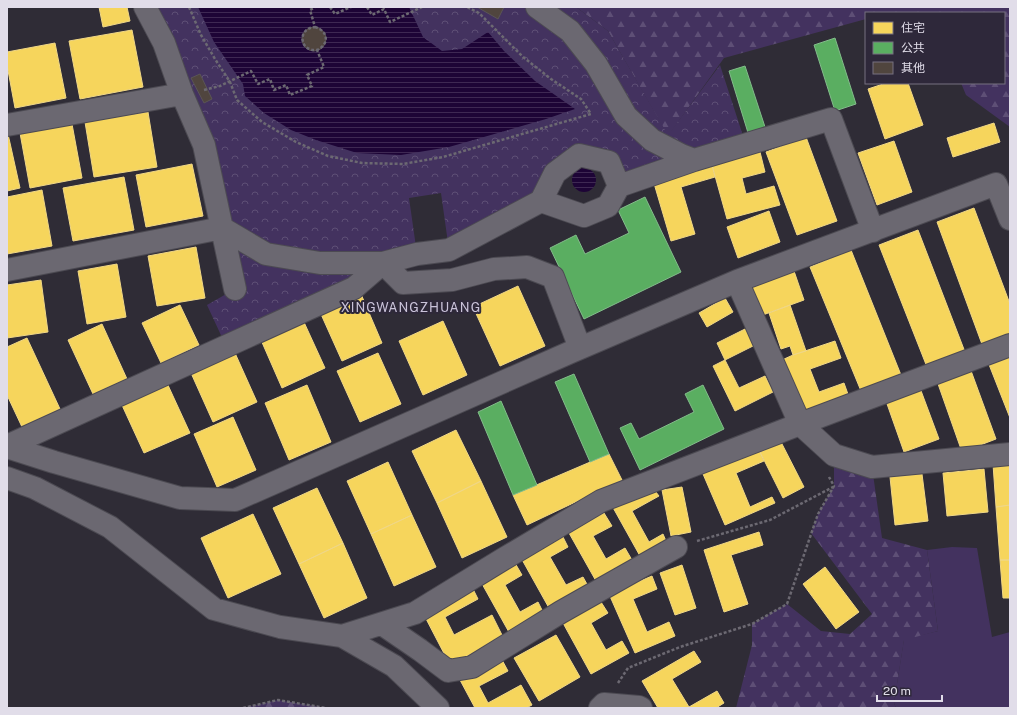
<svg xmlns="http://www.w3.org/2000/svg" width="1017" height="715" viewBox="0 0 1017 715" font-family="'Public Sans','Noto Sans SC',sans-serif">
<defs>
<pattern id="forest-firs" width="22" height="20" patternUnits="userSpaceOnUse"><rect width="22" height="20" fill="#43325f"/><path d="M5 1l3.5 6h-7zM16 11l3.5 6h-7z" fill="#5e4f76"/></pattern>
<pattern id="park-crowns" width="20" height="18" patternUnits="userSpaceOnUse"><rect width="20" height="18" fill="#43325f"/><path d="M2 6a3 3 0 1 1 6 0M12 15a3 3 0 1 1 6 0" fill="none" stroke="#5e4f76"/></pattern>
<pattern id="water-rules" width="6" height="5" patternUnits="userSpaceOnUse"><rect width="6" height="5" fill="#1d0436"/><path d="M0 2.5h6" fill="none" stroke="#3e2853"/></pattern>
</defs>
<rect width="100%" height="100%" fill="#2f2c36"/>
<path fill="#43325f" d="M952 547 977 548 992 637 1010 632V708H896L894 703 904 639 938 631 927 550Z"/>
<path fill="url(#forest-firs)" d="M576 7H1010V127L966 95 961 83H1004V13H866V19L724 58 668 136 608 31Z
M834 455 872 467 882 538 927 550 938 631 904 640 894 703 896 708H736L752 645V624L787 604 821 631 850 634 872 614 811 533 818 514 834 486Z
M278 700 326 708H243Z"/>
<path fill="url(#park-crowns)" d="M145 7H576L608 31 668 135 720 65 746 145 619 186 609 162 579 155 541 201 449 250 441 193 409 198 417 254 226 346 207 305 235 289 204 145Z"/>
<path fill="url(#water-rules)" d="M198 7H409L423 37 442 51 462 49 488 32 504 51 535 81 575 109 546 119 449 147 401 155 357 153 316 140 291 130 264 113 245 96 243 84 214 42Z
M572 180a12 12 0 1 1 24 0a12 12 0 1 1-24 0Z"/>
<path fill="#f6d55c" stroke="#f0d786" d="M99 7H127L130 21 103 27Z
M132 30 143 87 80 99 69 41Z
M55 43 66 98 15 108 7 65V52Z
M886 83H908L923 125 885 139 868 89Z
M148 112 157 167 94 177 85 122Z
M994 123 1000 142 953 157 947 138Z
M72 124 82 178 30 188 20 133Z
M7 134H8L20 188 7 191Z
M806 137 837 221 797 235 766 152Z
M894 141 912 192 877 205 858 153Z
M760 152 765 172 742 178 746 194 774 186 780 205 727 219 712 165Z
M192 164 203 216 146 227 136 175Z
M712 165 715 177 681 187 695 234 671 241 653 180Z
M124 177 134 230 73 241 63 188Z
M42 190 52 246 7 254V197Z
M974 208 1010 304V337L983 347 937 222Z
M769 211 780 242 738 258 727 227Z
M918 230 965 352 927 367 879 245Z
M196 247 205 298 157 306 148 256Z
M851 250 901 375 861 391 810 267Z
M117 264 126 317 87 324 78 271Z
M794 271 804 300 760 316 749 287Z
M41 280 48 332 7 338V285Z
M518 286 545 346 500 366 473 307Z
M361 294 382 343 342 361 320 312Z
M725 298 733 312 707 327 699 313Z
M180 305 199 345 161 363 142 323Z
M790 305 806 351 793 355 790 346 781 349 769 313Z
M303 320 325 368 282 388 261 340Z
M443 321 467 375 423 395 399 341Z
M102 324 127 379 93 394 68 340Z
M747 328 755 345 725 360 717 343Z
M27 338 60 409 22 427 7 395V347Z
M835 341 841 358 810 369 819 392 844 383 849 397 802 414 782 360 793 355Z
M235 353 257 402 213 422 191 373Z
M378 353 401 404 360 422 337 371Z
M1010 354V418L988 362Z
M725 360 739 388 765 376 773 392 735 411 713 366Z
M970 368 996 439 962 452 937 381Z
M167 383 190 433 144 453 121 403Z
M307 385 331 442 289 460 265 403Z
M920 388 939 439 904 452 886 401Z
M233 417 256 470 217 487 194 434Z
M456 430 481 481 437 503 412 451Z
M781 442 804 487 783 498 760 452Z
M756 443 764 461 736 473 750 507 772 497 775 503 725 525 700 467Z
M609 454 622 480 527 525 513 495Z
M388 462 412 515 371 534 347 481Z
M1010 463V505L996 507 993 464Z
M984 469 988 512 947 516 943 473Z
M922 474 928 521 895 525 890 477Z
M481 481 507 537 462 558 437 503Z
M652 487 659 496 632 511 649 542 663 534 666 541 640 556 611 504Z
M682 487 691 532 671 536 662 490Z
M317 488 343 543 299 564 273 508Z
M1010 505V560H1000L996 507Z
M604 513 612 526 593 536 606 559 625 548 632 560 596 581 569 533Z
M253 514 281 574 228 598 201 538Z
M412 515 436 567 394 586 371 534Z
M759 532 763 545 731 555 748 604 724 612 704 550Z
M561 533 568 547 550 557 566 585 583 577 588 586 549 608 520 556Z
M343 543 367 598 324 618 299 564Z
M1000 560H1010V598H1003Z
M515 563 522 575 505 585 520 612 538 602 544 614 510 634 481 582Z
M682 565 696 608 675 615 660 573Z
M825 567 859 612 836 629 803 584Z
M652 576 657 589 633 599 647 632 669 622 675 636 635 653 609 594Z
M472 587 478 599 445 617 454 635 492 615 503 637 450 665 423 613Z
M601 602 608 613 591 623 606 650 622 641 629 653 591 674 563 623Z
M556 635 580 677 539 701 514 658Z
M694 651 701 662 672 679 689 707 717 691 724 703 716 708H658L642 681Z
M501 658 508 671 479 686 488 703 521 685 532 705 526 708H475L460 680Z"/>
<path fill="#5aae61" stroke="#82bc8a" d="M835 38 856 104 835 111 814 45Z
M745 66 766 130 749 136 729 71Z
M645 197 681 272 584 319 550 248 576 235 585 254 629 233 618 210Z
M574 374 609 454 590 462 555 382Z
M703 385 724 429 640 470 620 428 631 423 639 439 694 412 685 394Z
M501 401 537 485 513 495 478 412Z"/>
<path fill="#50453e" stroke="#5a5556" d="M477 7H504L498 19Z
M302 39a12 12 0 1 1 24 0a12 12 0 1 1-24 0Z
M200 74 212 99 204 103 191 78Z"/>
<g fill="none" stroke-linecap="round" stroke-linejoin="round">
<defs>
<path id="minor" d="M145 7 164 43 182 94 204 145 235 289
M537 7 570 31 596 64 626 116 652 140 681 155 694 160
M7 125 182 94
M619 186 694 160 831 119 873 231
M7 270 222 228 266 254 320 263H383L417 254 449 250 541 201 555 173 579 155 609 162 619 186 608 206 584 216 541 201
M737 281 800 424 1010 345
M7 446 354 288 383 263 403 283 452 280 494 269 527 267 553 277 580 348
M7 447 54 462 180 498 235 500 571 352 737 281 996 184 1010 219
M7 478 35 488 110 527 214 609 280 627 342 636 394 666 438 708
M382 624 420 650 448 671 472 667 561 612 676 547
M342 636 415 613 505 558 601 501 800 424 834 455 872 467 1010 454
M600 708 604 704 639 707 641 708"/>
</defs>
<use href="#minor" stroke="#4c4a52" stroke-width="24"/>
<path stroke="#6c6972" stroke-width="2.5" stroke-dasharray="3 2" stroke-linecap="butt" d="M189 7 201 35 215 59 230 82 237 100 262 122 296 142 328 156 362 163 403 164 443 157 591 114 581 99 551 79 523 57 479 13 467 7
M330 7 335 14 351 7
M367 7 372 15 384 9 390 22 422 7
M315 27C328 31 330 44 317 50
M204 90 220 86 251 71 258 84 270 79 274 90 286 85 290 95 312 86 307 75 324 67 317 50C299 52 297 28 315 27L310 10 315 7
M697 541 770 520 833 487
M618 683 628 668 680 647 752 624 787 604 818 514 834 486 829 477
M243 708 278 700 326 708"/>
<use href="#minor" stroke="#6b6871" stroke-width="22"/>
</g>
<g text-anchor="middle" dominant-baseline="central" stroke-width="4" stroke-linejoin="round" paint-order="stroke">
<g font-size="13" letter-spacing="1" fill="#cac3da" stroke="#2e283a">
<text x="411" y="307">XINGWANGZHUANG</text>
</g>
</g>
<rect width="1017" height="715" fill="none" stroke="#e1dde9" stroke-width="16"/>
<rect x="865" y="12" width="140" height="72" fill="#2e283a" stroke="#767080"/>
<rect x="873" y="22" width="20" height="12" fill="#f6d55c" stroke="#767080"/>
<text x="901" y="32" font-size="12" fill="#e1dde9">住宅</text>
<rect x="873" y="42" width="20" height="12" fill="#5aae61" stroke="#767080"/>
<text x="901" y="52" font-size="12" fill="#e1dde9">公共</text>
<rect x="873" y="62" width="20" height="12" fill="#50453e" stroke="#767080"/>
<text x="901" y="72" font-size="12" fill="#e1dde9">其他</text>
<path d="M877 695v6h65v-6" fill="none" stroke="#e1dde9" stroke-width="2"/>
<text x="883" y="695" font-size="12" fill="#e1dde9" stroke="#2e283a" stroke-width="3" paint-order="stroke">20 m</text>
</svg>
